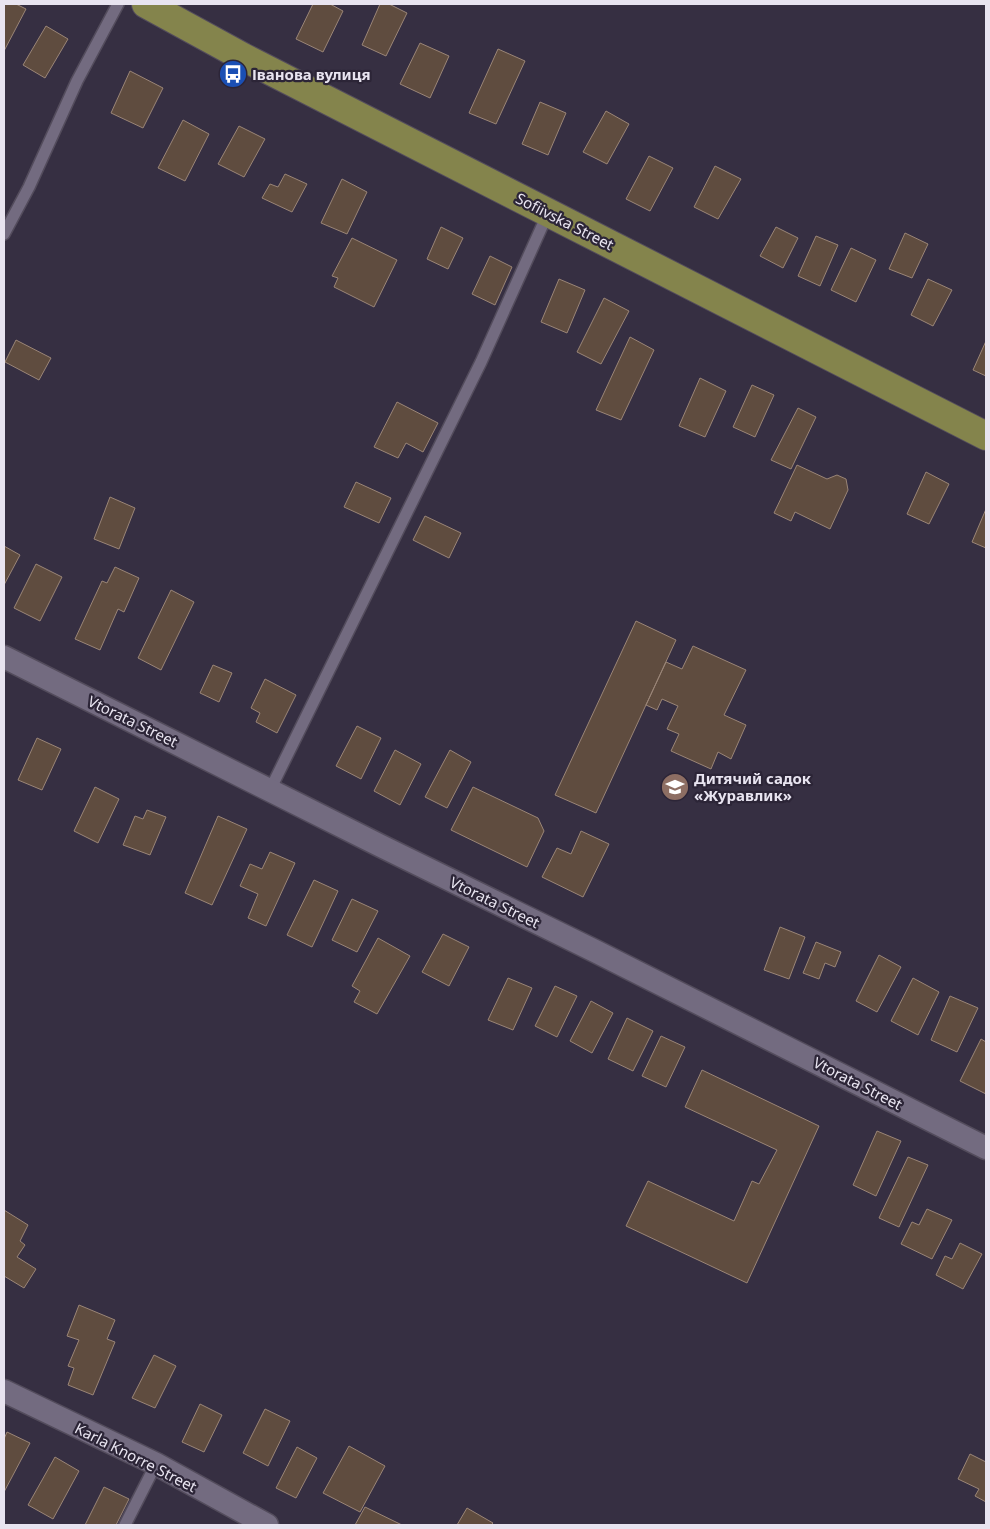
<svg xmlns="http://www.w3.org/2000/svg" width="990" height="1529" viewBox="0 0 990 1529" font-family="'Noto Sans',sans-serif">
<rect width="100%" height="100%" fill="#362f42"/>
<path fill="#5f4c3f" stroke="#9a8577" d="M4 4H16L26 9 4 51Z
M313 4H330L343 11 323 52 296 39Z
M380 4H389L407 13 386 56 362 45Z
M46 26 68 39 45 78 23 65Z
M420 43 449 56 430 98 400 84Z
M498 49 525 61 496 124 469 113Z
M130 71 163 88 143 128 111 113Z
M540 102 566 113 548 155 522 144Z
M606 111 629 124 607 164 583 152Z
M183 120 209 134 185 181 158 168Z
M239 126 265 139 244 177 218 164Z
M649 156 673 168 650 211 626 199Z
M715 166 741 179 718 219 694 207Z
M285 174 307 184 292 212 262 198 270 184 278 187Z
M342 179 367 192 347 234 321 223Z
M441 227 463 238 448 269 427 259Z
M776 227 798 238 783 268 760 256Z
M905 233 928 244 912 278 889 269Z
M816 236 838 245 820 286 798 276Z
M352 238 397 260 374 307 334 287 338 278 332 276Z
M851 248 876 260 856 302 831 290Z
M490 256 512 267 495 305 472 294Z
M559 279 585 290 567 333 541 322Z
M928 279 952 290 933 326 911 315Z
M604 298 629 311 601 364 577 352Z
M630 337 654 350 621 420 596 410Z
M16 340 51 358 39 380 5 362Z
M986 341V376L973 370Z
M700 378 726 391 705 437 679 426Z
M752 385 774 395 755 437 733 427Z
M397 402 438 423 423 452 406 443 398 458 374 447Z
M798 408 816 417 791 469 771 460Z
M797 465 827 479 837 475 846 479 848 490 830 529 795 512 791 521 774 513Z
M926 472 949 484 929 524 907 514Z
M356 482 391 498 379 523 344 507Z
M110 497 135 508 119 549 94 539Z
M986 509V548L972 542Z
M425 516 461 533 449 558 413 540Z
M4 546 20 555 4 585Z
M36 564 62 577 40 621 14 608Z
M115 567 139 578 124 612 118 609 100 650 75 639 102 581 107 583Z
M171 590 194 602 161 670 138 658Z
M636 621 676 640 596 813 555 795Z
M693 646 746 670 724 715 746 725 731 759 718 752 711 769 671 751 679 734 667 729 678 706 662 699 657 710 646 705 666 662 682 669Z
M213 665 232 673 219 702 200 693Z
M265 679 296 695 277 733 256 722 260 713 251 708Z
M357 726 381 738 361 779 336 766Z
M37 738 61 749 42 790 18 780Z
M395 750 421 764 400 805 374 791Z
M450 750 471 762 447 808 425 797Z
M95 787 119 799 98 843 74 831Z
M473 787 538 818 544 831 527 867 451 830Z
M147 810 166 817 150 855 123 845 135 816 143 819Z
M218 816 247 829 212 905 185 893Z
M581 831 609 844 583 897 542 877 557 848 571 854Z
M270 852 295 863 266 926 248 918 258 894 240 886 250 864 262 869Z
M314 880 338 891 312 947 287 935Z
M352 899 378 911 357 952 332 940Z
M780 927 805 937 789 979 764 970Z
M443 934 469 947 449 986 422 972Z
M378 938 410 956 377 1014 354 1002 360 991 352 986Z
M816 942 841 952 835 967 825 963 819 979 803 973Z
M879 955 901 967 877 1012 856 1001Z
M508 978 532 988 513 1030 488 1020Z
M913 978 939 992 918 1035 891 1021Z
M555 986 577 996 557 1037 535 1026Z
M950 996 978 1008 957 1052 931 1040Z
M591 1001 613 1013 592 1053 570 1041Z
M627 1018 653 1031 633 1071 608 1059Z
M661 1036 685 1047 666 1087 642 1076Z
M981 1039 986 1042V1094L960 1081Z
M702 1070 819 1126 747 1283 626 1226 648 1181 734 1221 752 1181 759 1184 777 1150 685 1107Z
M877 1131 901 1141 876 1196 853 1185Z
M908 1157 928 1165 899 1227 879 1218Z
M927 1209 952 1220 932 1259 901 1244 912 1222 919 1225Z
M4 1210 28 1225 20 1241 25 1245 17 1257 36 1269 24 1288 4 1276Z
M960 1243 982 1254 963 1289 936 1275 945 1256 952 1259Z
M79 1305 115 1320 107 1339 115 1342 93 1395 68 1385 74 1368 68 1366 79 1340 67 1336Z
M154 1355 176 1366 155 1408 132 1398Z
M200 1404 222 1415 204 1452 182 1442Z
M265 1409 290 1421 268 1466 243 1453Z
M7 1432 30 1443 4 1492V1439Z
M349 1446 385 1466 360 1512 323 1493Z
M297 1447 317 1458 296 1498 276 1488Z
M970 1454 986 1462V1502L975 1496 979 1489 958 1479Z
M55 1457 79 1471 53 1519 28 1505Z
M104 1487 129 1499 116 1525H85Z
M365 1507 402 1525H355Z
M467 1508 493 1523 491 1525H457Z"/>
<g fill="none" stroke-linecap="round" stroke-linejoin="round">
<defs>
<path id="service" d="M4 234 29 187 77 81 118 4
M270 790 481 362 548 213
M125 1525 156 1464"/>
<path id="minor" d="M4 657 381 846 595 951 986 1148
M4 1391 156 1464 267 1525"/>
<path id="primary" d="M146 4 243 57 986 436"/>
</defs>
<use href="#service" stroke="#534c5c" stroke-width="14"/>
<use href="#minor" stroke="#534c5c" stroke-width="25"/>
<use href="#primary" stroke="#534c5c" stroke-width="30"/>
<use href="#service" stroke="#736b80" stroke-width="11"/>
<use href="#minor" stroke="#736b80" stroke-width="22"/>
<use href="#primary" stroke="#84844c" stroke-width="28"/>
</g>
<defs>
<symbol id="bus-disc" viewBox="-11 -11 22 22"><circle r="9.5" fill="#1a4fb4" stroke="#2c2537"/><path d="M-5-6H5V4H4V6H2V4H-2V6H-4V4H-5ZM-3.5-4V0h7V-4ZM-3.5 1.2v1.5H-2V1.2ZM2 1.2v1.5H3.5V1.2Z" fill="#fff"/></symbol>
<symbol id="school-disc" viewBox="-11 -11 22 22"><circle r="9.5" fill="#8d6e63" stroke="#2c2537"/><path d="M0-5L7-2L0 1L-7-2ZM-4 1L0 2.5L4 1V4Q0 6-4 4Z" fill="#fff"/></symbol>
</defs>
<g fill-rule="evenodd">
<use href="#bus-disc" x="217" y="58" width="32" height="32"/>
<use href="#school-disc" x="659" y="771" width="32" height="32"/>
</g>
<g text-anchor="middle" dominant-baseline="central" stroke-width="4.5" stroke-linejoin="round" paint-order="stroke">
<g font-size="15" font-weight="bold" fill="#e8e4f0" stroke="#2c2537" text-anchor="start">
<text x="252" y="74">Іванова вулиця</text>
<text x="694" y="778">Дитячий садок<tspan x="694" dy="17">«Журавлик»</tspan></text>
</g>
<g font-size="15" fill="#e8e4f0" stroke="#2c2537">
<text transform="translate(565 221) rotate(27)">Sofiivska Street</text>
<text transform="translate(133 721) rotate(26)">Vtorata Street</text>
<text transform="translate(495 902) rotate(26)">Vtorata Street</text>
<text transform="translate(858 1083) rotate(27)">Vtorata Street</text>
<text transform="translate(136 1457) rotate(27)">Karla Knorre Street</text>
</g>
</g>
<rect width="990" height="1529" fill="none" stroke="#e8e4f0" stroke-width="10"/>
</svg>
